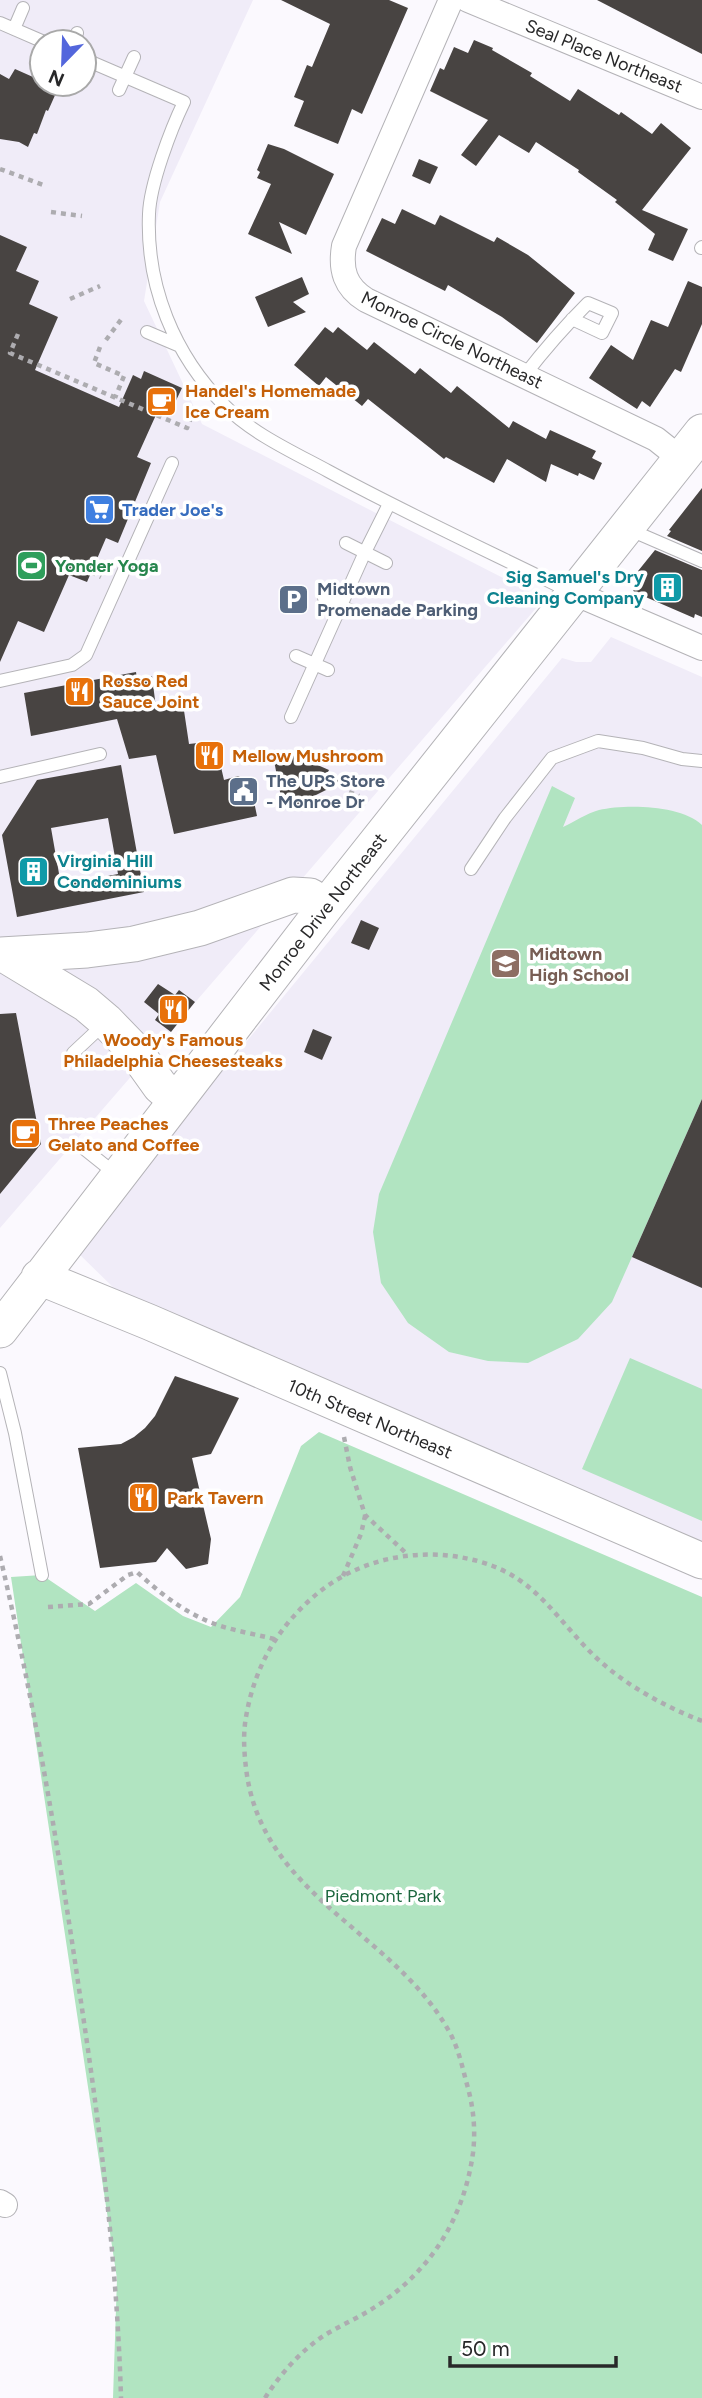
<svg xmlns="http://www.w3.org/2000/svg" width="702" height="2398" viewBox="0 0 702 2398" font-family="Figtree,sans-serif">
<rect width="100%" height="100%" fill="#fbf9fe"/>
<path fill="#f0ecf8" fill-rule="evenodd" d="M0 0H253L160 202 144 301 202 424 544 599 0 1228ZM42 42H84V84H42Z
M611 637 702 677V1542L121 1295 75 1250 562 658 576 662H591Z"/>
<path fill="#b1e4c1" d="M552 786 575 798 563 827C574 822 587 813 599 810 626 804 681 805 702 825V1099L612 1302 578 1339 528 1363 488 1361 449 1352 408 1323 381 1283 373 1232 379 1194Z
M630 1358 702 1389V1521L582 1469Z
M319 1432 702 1597V2398H113L117 2279 11 1577 42 1575 95 1611 136 1583 183 1616 211 1627 240 1597 301 1446Z"/>
<path fill="#484442" fill-rule="evenodd" d="M281 0H389L408 8 362 114 352 109 338 144 294 126 304 101 294 97 307 65 312 67 330 24Z
M597 0H702V54L657 31Z
M474 40 493 48 492 50 532 73 530 76 570 101 578 89 619 115 621 112 652 134 661 123 691 148 642 210 688 229 673 261 648 250 655 234 615 202 617 200 578 172 579 170 536 142 529 153 499 135 476 166 461 155 488 120 430 91 440 68 444 70 454 47 468 53Z
M15 69 42 81V84H60L48 111 46 110 37 134 34 133 28 147 19 142 0 139V74L9 79Z
M268 144 284 149 334 174 306 235 279 222 292 254 248 234 271 184 257 178 260 172 257 170Z
M419 159 438 167 430 184 412 176Z
M402 209 435 225 440 215 494 242 497 237 528 255 575 293 537 343 502 317 448 285 445 291 366 251 382 218 395 224Z
M0 235 27 247 16 271 39 281 29 304 58 317 35 370 119 407 133 375 141 379 144 371 182 388 171 411 160 406 137 457 151 463 118 543 106 538 87 582 69 575 44 632 18 621 0 662Z
M302 277 309 294 293 302 306 312 268 327 255 297Z
M688 281 702 287V324L681 372 675 369 650 407 642 401 637 409 589 378 611 345 633 360 651 320 668 327Z
M325 327 333 333 338 327 367 350 374 342 415 374 420 368 451 393 457 386 509 428 513 421 546 439 550 430 596 451 592 458 602 463 594 480 579 473 578 476 551 464 546 482 507 459 494 483 446 457 444 459 368 399 362 406 326 377 319 386 294 365Z
M702 488V551L667 536 671 531 669 530Z
M655 550 702 570V617L695 614 694 618 634 592 630 581Z
M136 672 137 679 152 676 156 708 183 704 189 744 215 741 224 780 238 776 250 782 257 816 174 834 156 755 129 759 117 719 31 736 24 693Z
M272 750 288 756 290 753 329 770 327 774 344 781 298 804 281 797Z
M121 765 144 892 17 917 2 835 37 780ZM108 818 118 874 61 885 51 828Z
M361 920 379 928 369 950 351 943Z
M158 984 175 995 179 990 195 1002 171 1032 155 1020 159 1014 144 1002Z
M16 1013 41 1144 0 1194V1014Z
M313 1029 332 1037 322 1060 304 1052Z
M702 1099V1288L632 1257Z
M175 1376 239 1398 211 1454 192 1458 211 1539 208 1564 186 1569 167 1548 156 1562 100 1568 78 1448 121 1444 134 1437 145 1428 155 1416Z"/>
<g fill="none" stroke-linecap="round" stroke-linejoin="round">
<defs>
<path id="lane" d="M0 23 44 42
M14 29 23 8
M73 42 77 33
M84 59 184 102C171 129 150 184 149 214 146 286 174 355 225 406 253 434 293 452 328 471 407 514 490 552 571 592
M119 90 134 57
M701 248 702 247
M147 332 180 346
M524 376C544 350 565 326 588 303L612 313 602 333 572 319
M628 529 702 561
M346 543 386 563
M324 598 354 612
M296 656 328 670
M0 681 72 665 86 655 172 463
M291 717 365 552 389 504
M0 777 100 754
M471 869 505 818 552 758 598 741 643 748 682 759 702 761
M73 1053 104 1024
M82 1147 117 1175
M0 1373 15 1433 42 1575"/>
<path id="street" d="M451 0 344 246C340 270 345 287 366 300L656 439 681 459
M468 0 702 97
M574 593 702 648
M0 2202 5 2205"/>
<path id="secondary" d="M0 955 87 950 134 944 200 928 293 895 310 896 326 906
M5 955 86 1004 106 1021 135 1051 160 1086 176 1100
M39 1277 149 1322 702 1561
M0 1330 326 906 702 432"/>
</defs>
<use href="#lane" stroke="#b4b3b7" stroke-width="14"/>
<use href="#street" stroke="#b4b3b7" stroke-width="26"/>
<use href="#secondary" stroke="#b4b3b7" stroke-width="37"/>
<path stroke="#adacb0" stroke-width="4.5" stroke-dasharray="5 5" stroke-linecap="butt" d="M0 169 46 186
M51 212 82 216
M70 299 100 286
M18 334 10 353 187 428 192 415 199 410
M106 340 123 317
M100 347 94 363 124 376 115 398
M91 572 101 577
M349 792 359 796
M344 1437 350 1467 365 1515 407 1554
M0 1556C33 1697 57 1839 78 1982 99 2120 117 2259 121 2398
M343 1576 361 1534 365 1516
M48 1607 89 1604 128 1575 137 1572C161 1594 185 1613 215 1624 234 1631 255 1634 274 1639
M265 2398C279 2376 297 2355 319 2339 336 2327 357 2319 375 2307 431 2271 464 2218 473 2153 476 2128 473 2104 466 2081 462 2065 458 2048 450 2033 394 1931 261 1897 246 1768 244 1751 243 1734 246 1717 254 1670 275 1631 311 1599 357 1557 423 1545 481 1562 540 1579 559 1625 602 1663 631 1688 666 1707 702 1721"/>
<use href="#lane" stroke="#fff" stroke-width="12"/>
<use href="#street" stroke="#fff" stroke-width="24"/>
<use href="#secondary" stroke="#fff" stroke-width="35"/>
</g>
<defs>
<symbol id="cafe-square" viewBox="-11 -11 22 22"><rect x="-9" y="-9" width="18" height="18" rx="4" fill="#e8710a" stroke="#fff"/><path d="M-5.5-4.5H6V0H3Q3 3.5 0 3.5H-2.5Q-5.5 3.5-5.5 0ZM3-3.2v2h1.7v-2ZM-6 4.5H4V6H-6Z" fill="#fff"/></symbol>
<symbol id="supermarket-square" viewBox="-11 -11 22 22"><rect x="-9" y="-9" width="18" height="18" rx="4" fill="#3f7fe0" stroke="#fff"/><path d="M-6-5.5h2.5l.6 2H6L4.5 2H-2.5L-4.4-4H-6ZM-1.5 3.2a1.3 1.3 0 1 0 .1 0ZM3 3.2a1.3 1.3 0 1 0 .1 0Z" fill="#fff"/></symbol>
<symbol id="stadium-square" viewBox="-11 -11 22 22"><rect x="-9" y="-9" width="18" height="18" rx="4" fill="#2e9e5b" stroke="#fff"/><path d="M0-5a6.5 5 0 1 0 0 10a6.5 5 0 1 0 0-10ZM-3.5-1.8h7v3.6h-7Z" fill="#fff"/></symbol>
<symbol id="building-square" viewBox="-11 -11 22 22"><rect x="-9" y="-9" width="18" height="18" rx="4" fill="#0f9aa8" stroke="#fff"/><path d="M-4-6H4V6H1V3H-1V6H-4ZM-2.5-4.3h1.7v1.8h-1.7ZM.8-4.3h1.7v1.8H.8ZM-2.5-1h1.7V.8h-1.7ZM.8-1h1.7V.8H.8Z" fill="#fff"/></symbol>
<symbol id="parking-square" viewBox="-11 -11 22 22"><rect x="-9" y="-9" width="18" height="18" rx="4" fill="#5c6f8a" stroke="#fff"/><path d="M-3.5-5.5H1a3.5 3.5 0 0 1 0 7H-1V5.5H-3.5ZM-1-3.4V-.6H.8a1.4 1.4 0 0 0 0-2.8Z" fill="#fff"/></symbol>
<symbol id="restaurant-square" viewBox="-11 -11 22 22"><rect x="-9" y="-9" width="18" height="18" rx="4" fill="#e8710a" stroke="#fff"/><path d="M-5-6h1v4h1v-4h1v4h1v-4h1v5L-1.5 .5V6h-2V.5L-5-1ZM5-6V6H3V1.5H1.5Q1.5-4 5-6Z" fill="#fff"/></symbol>
<symbol id="civic-square" viewBox="-11 -11 22 22"><rect x="-9" y="-9" width="18" height="18" rx="4" fill="#5c6f8a" stroke="#fff"/><path d="M-.6-6.5H3V-4.5H.6V-3L4-1V1h2V6H-6V1h2V-1L-.6-3ZM-1.2 2.5V6h2.4V2.5Z" fill="#fff"/></symbol>
<symbol id="school-square" viewBox="-11 -11 22 22"><rect x="-9" y="-9" width="18" height="18" rx="4" fill="#8d6e63" stroke="#fff"/><path d="M0-5L7-2L0 1L-7-2ZM-4 1L0 2.5L4 1V4Q0 6-4 4Z" fill="#fff"/></symbol>
</defs>
<g fill-rule="evenodd">
<use href="#cafe-square" x="144" y="384" width="35" height="35"/>
<use href="#supermarket-square" x="82" y="492" width="35" height="35"/>
<use href="#stadium-square" x="14" y="548" width="35" height="35"/>
<use href="#building-square" x="650" y="570" width="35" height="35"/>
<use href="#parking-square" x="276" y="582" width="35" height="35"/>
<use href="#restaurant-square" x="62" y="674" width="35" height="35"/>
<use href="#restaurant-square" x="192" y="738" width="35" height="35"/>
<use href="#civic-square" x="226" y="774" width="35" height="35"/>
<use href="#building-square" x="16" y="854" width="35" height="35"/>
<use href="#school-square" x="488" y="946" width="35" height="35"/>
<use href="#restaurant-square" x="156" y="992" width="35" height="35"/>
<use href="#cafe-square" x="8" y="1116" width="35" height="35"/>
<use href="#restaurant-square" x="126" y="1480" width="35" height="35"/>
</g>
<g text-anchor="middle" dominant-baseline="central" stroke-width="7" stroke-linejoin="round" paint-order="stroke">
<g font-size="18" fill="#282829" stroke="#fff">
<text transform="translate(604 56) rotate(22)">Seal Place Northeast</text>
<text transform="translate(452 340) rotate(26)">Monroe Circle Northeast</text>
<text transform="translate(323 912) rotate(-52)">Monroe Drive Northeast</text>
<text transform="translate(370 1419) rotate(23)">10th Street Northeast</text>
</g>
<g font-size="18" font-weight="bold" fill="#c56008" stroke="#fff" text-anchor="start">
<text x="185" y="391">Handel's Homemade<tspan x="185" dy="21">Ice Cream</tspan></text>
<text x="102" y="681">Rosso Red<tspan x="102" dy="21">Sauce Joint</tspan></text>
<text x="232" y="756">Mellow Mushroom</text>
<text x="173" y="1040" text-anchor="middle">Woody's Famous<tspan x="173" dy="21">Philadelphia Cheesesteaks</tspan></text>
<text x="48" y="1124">Three Peaches<tspan x="48" dy="21">Gelato and Coffee</tspan></text>
<text x="167" y="1498">Park Tavern</text>
</g>
<g font-size="18" font-weight="bold" fill="#366cbe" stroke="#fff" text-anchor="start">
<text x="122" y="510">Trader Joe's</text>
</g>
<g font-size="18" font-weight="bold" fill="#27864d" stroke="#fff" text-anchor="start">
<text x="55" y="566">Yonder Yoga</text>
</g>
<g font-size="18" font-weight="bold" fill="#0d838f" stroke="#fff" text-anchor="end">
<text x="644" y="577">Sig Samuel's Dry<tspan x="644" dy="21">Cleaning Company</tspan></text>
<text x="57" y="861" text-anchor="start">Virginia Hill<tspan x="57" dy="21">Condominiums</tspan></text>
</g>
<g font-size="18" font-weight="bold" fill="#4e5e75" stroke="#fff" text-anchor="start">
<text x="317" y="589">Midtown<tspan x="317" dy="21">Promenade Parking</tspan></text>
<text x="266" y="781">The UPS Store<tspan x="266" dy="21">- Monroe Dr</tspan></text>
</g>
<g font-size="18" font-weight="bold" fill="#785e54" stroke="#fff" text-anchor="start">
<text x="529" y="954">Midtown<tspan x="529" dy="21">High School</tspan></text>
</g>
<g font-size="18" fill="#1c663e" stroke="#fff">
<text x="383" y="1896">Piedmont Park</text>
</g>
</g>
<g transform="translate(63 63) rotate(203)"><circle r="33" fill="#ffffff" stroke="#a9a9a9" stroke-width="2"/>
<path d="M0-5L12 26L0 18L-12 26Z" fill="#5366dc"/>
<text y="-10" font-size="19" font-weight="bold" text-anchor="middle" fill="#282829">N</text>
</g>
<path d="M450 2356v10h166v-10" fill="none" stroke="#282829" stroke-width="3.5"/>
<text x="461" y="2356" font-size="21" fill="#282829" stroke="#ffffff" stroke-width="5" paint-order="stroke">50 m</text>
</svg>
